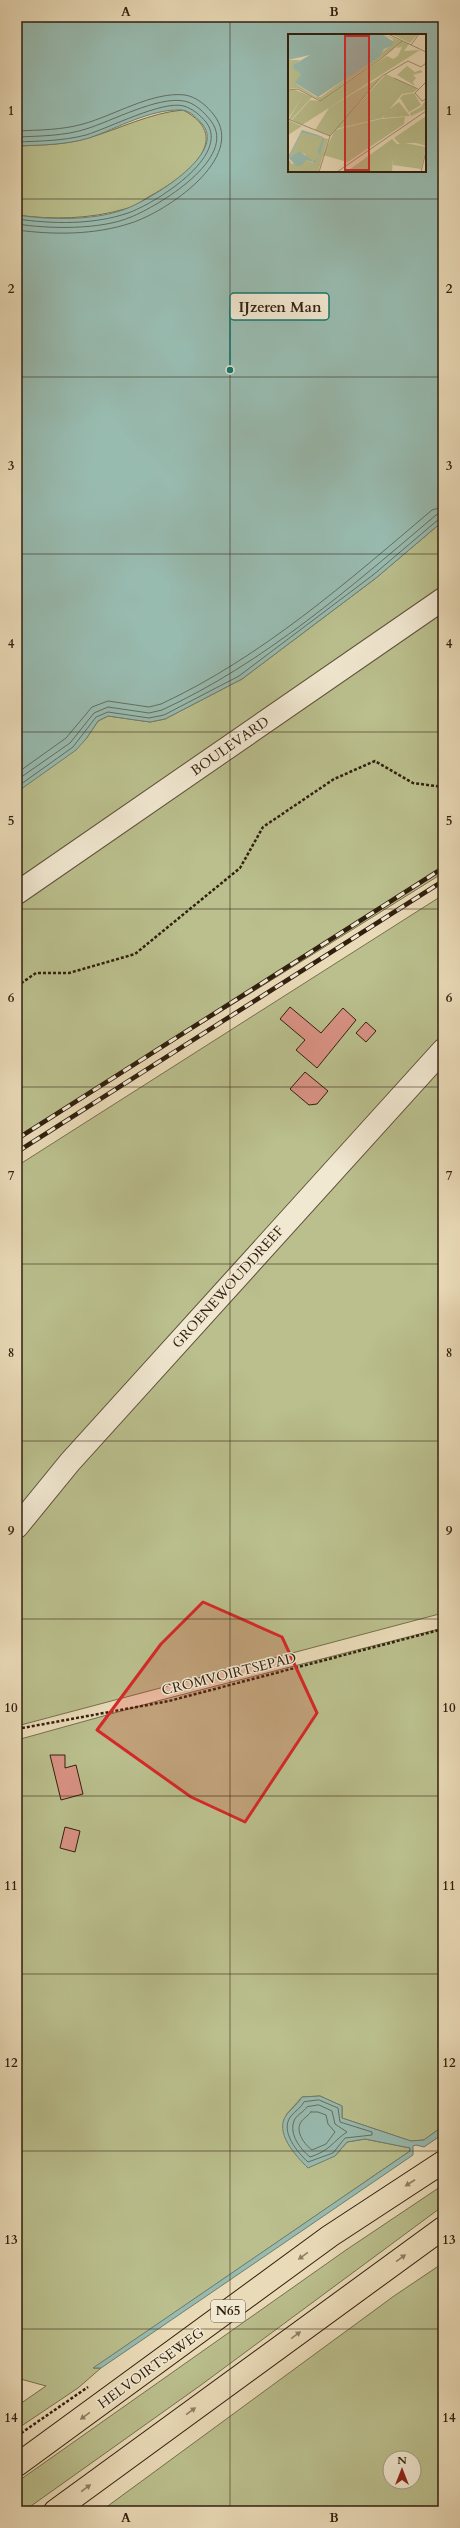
<svg xmlns="http://www.w3.org/2000/svg" width="460" height="2528" viewBox="0 0 460 2528" font-family="Cardo,serif">
<rect width="100%" height="100%" fill="#eadbb8"/>
<filter id="stains"><feTurbulence type="fractalNoise" baseFrequency=".005" numOctaves="4"/><feColorMatrix values="0 0 0 0 .2 0 0 0 0 .09 0 0 0 0 .02 0 0 0 .5 -.17"/></filter>
<radialGradient id="worn" r=".72"><stop offset=".6" stop-color="#630" stop-opacity="0"/><stop offset="1" stop-color="#630" stop-opacity=".3"/></radialGradient>
<path fill="#babf8d" stroke="#766f4e" fill-rule="evenodd" d="M183 110C238 139 182 179 150 196 142 201 134 207 125 209 90 219 53 220 17 215V146C41 145 65 145 88 138 120 129 149 113 183 110Z
M443 521V587L17 882V792L86 739 98 721 108 716 150 722 165 719 242 679 376 578Z
M443 611V873L17 1139V905Z
M443 895V1035L17 1514V1166Z
M443 1060V1613L17 1726V1533Z
M443 1628V2126L424 2140 411 2141 342 2118V2106L320 2096 302 2097 286 2115 335 2156 347 2142 365 2139 410 2148V2151L94 2368H101L78 2388 17 2429V2406L46 2386 17 2378V1740L161 1700Z
M443 2185V2206L201 2385 24 2511H17V2482L346 2250Z
M443 2263V2511H101L394 2296ZM390 2458H414V2482H390Z"/>
<path fill="#98bbb0" stroke="#6f7d6f" fill-rule="evenodd" d="M17 17H443V521L376 578 242 679 165 719 150 722 108 716 98 721 86 739 76 750 17 792V215C50 220 97 221 128 208 150 199 226 155 203 125 198 119 190 110 181 110 150 109 118 128 89 138 66 145 41 145 17 146ZM289 35H425V171H289Z
M320 2096 342 2106V2118L411 2141 424 2140 443 2126V2134L424 2147 416 2145 413 2146V2155L101 2368H93L410 2151V2148L365 2139 347 2142 335 2156 308 2168C296 2156 273 2132 287 2114 292 2108 298 2104 302 2097Z"/>
<g fill="none" stroke-linecap="round" stroke-linejoin="round">
<path stroke="#646d5f" stroke-width="1" d="M17 131C39 130 62 130 83 124 113 116 153 91 185 95 197 97 207 106 214 115 247 158 166 212 131 223 95 235 54 235 17 230
M17 137C40 136 64 136 86 129 112 121 158 96 184 101 195 103 204 112 211 121 239 158 158 206 131 217 101 230 49 229 17 224
M17 142C40 141 63 141 86 135 109 128 163 100 184 106 193 109 200 115 206 122 232 156 154 204 128 213 93 225 53 224 17 219
M17 773 66 738 92 707 108 701 149 707 161 704C262 657 347 582 432 510L443 507
M17 780 70 743 94 713 108 707 149 713 162 710C264 663 351 587 436 515L443 513
M17 787 73 747 96 717 108 712 149 718 164 715 239 676 373 575 439 519 443 518
M319 2100 338 2108 340 2122 372 2132V2135L345 2138 333 2153 308 2162C298 2153 279 2131 291 2116 295 2111 301 2108 304 2102Z
M319 2105 332 2111 335 2124 347 2132C333 2141 330 2151 310 2157 300 2149 289 2134 294 2121 296 2115 304 2112 307 2107Z
M311 2112H318L326 2115 328 2124 335 2132 326 2144 312 2150C305 2145 296 2133 300 2124 301 2120 308 2116 311 2112Z"/>
</g>
<path fill="#d99284" stroke="#311f0e" d="M290 1007 321 1033 343 1008 356 1020 317 1068 296 1050 305 1040 280 1019Z
M366 1022 376 1031 366 1042 356 1033Z
M305 1072 328 1091 317 1104 309 1105 290 1089Z
M50 1755H65V1768L76 1765 83 1794 61 1800Z
M65 1827 80 1831 75 1852 60 1848Z"/>
<g fill="none" stroke-linecap="round" stroke-linejoin="round">
<defs>
<path id="minor" d="M17 893 443 599
M17 1527 70 1462 443 1050"/>
<path id="major" d="M17 2465 330 2236 443 2162
M55 2511 443 2228"/>
</defs>
<use href="#minor" stroke="#5f4e38" stroke-width="24"/>
<use href="#major" stroke="#311f0e" stroke-width="24"/>
<path stroke="#311f0e" stroke-width="2.5" stroke-dasharray="3 2" stroke-linecap="butt" d="M17 986 36 973H69L135 954 240 868 263 827 334 779 375 761 413 783 443 787
M17 1729 169 1701 443 1629
M17 2436 88 2387"/>
<use href="#minor" stroke="#f1e8d1" stroke-width="22"/>
<use href="#major" stroke="#eadbb8" stroke-width="22"/>
<defs>
<path id="rail" d="M17 1139 443 868
M17 1152 443 881"/>
</defs>
<use href="#rail" stroke="#311f0e" stroke-width="4.5"/>
<use href="#rail" stroke="#f1e8d1" stroke-width="3" stroke-dasharray="9" stroke-linecap="butt"/>
</g>
<defs><path id="oneway-solid" d="M-6-.8H1V-3.2L6.5 0L1 3.2V.8H-6Z"/></defs>
<g fill="#8e7d63">
<use href="#oneway-solid" transform="translate(410 2183) rotate(147)"/>
<use href="#oneway-solid" transform="translate(303 2256) rotate(144)"/>
<use href="#oneway-solid" transform="translate(401 2258) rotate(-36)"/>
<use href="#oneway-solid" transform="translate(296 2335) rotate(-36)"/>
<use href="#oneway-solid" transform="translate(191 2411) rotate(-36)"/>
<use href="#oneway-solid" transform="translate(85 2416) rotate(144)"/>
<use href="#oneway-solid" transform="translate(86 2488) rotate(-36)"/>
</g>
<path fill="#d62828" fill-opacity="0.2" stroke="#d62828" stroke-width="3" stroke-linejoin="round" d="M203 1602 282 1637 317 1713 245 1822 191 1797 97 1730 161 1644Z"/>
<path fill="none" stroke="#311f0e" stroke-width="1" stroke-opacity="0.55" d="M230 17V2511M17 199H443M17 377H443M17 554H443M17 732H443M17 909H443M17 1087H443M17 1264H443M17 1441H443M17 1619H443M17 1796H443M17 1974H443M17 2151H443M17 2329H443"/>
<g text-anchor="middle" dominant-baseline="central" stroke-width="3" stroke-linejoin="round" paint-order="stroke">
<rect fill="#f1e8d1" stroke="#6b5b48" stroke-width="1" x="211" y="2300" width="34" height="22" rx="3"/>
<g font-size="13" font-weight="bold" fill="#311f0e">
<text x="228" y="2311">N65</text>
</g>
<g font-size="14" fill="#311f0e" stroke="#f1e8d1">
<text transform="translate(230 746) rotate(-35)">BOULEVARD</text>
<text transform="translate(228 1287) rotate(-48)">GROENEWOUDDREEF</text>
<text transform="translate(229 1674) rotate(-14)">CROMVOIRTSEPAD</text>
<text transform="translate(151 2368) rotate(-36)">HELVOIRTSEWEG</text>
</g>
</g>
<g transform="translate(288 34)">
<rect width="138" height="138" fill="#eadbb8"/>
<path d="M94 0 114 7 103 17 32 66 10 54 0 55V26H12L5 32 13 40 8 50 28 63H33L105 10V5ZM103 0H130L122 9ZM114 7 121 10 116 17 132 16 14 91 4 86 22 66 31 67 99 22 105 25 110 22 114 13 108 14ZM119 32 127 38 132 36 135 38 125 41 128 44 125 48 127 52 109 41ZM98 40 129 55 126 58 114 60 94 84 48 95ZM94 42 42 102 27 96 41 74ZM0 56H8L24 63 3 86 1 85 14 63 0 85ZM126 59 133 71 121 78 112 64 115 61ZM138 65V75L123 82 122 79 133 73ZM111 68 122 82 95 84 99 77ZM138 82V112L128 109H117L138 113 133 135 105 131V125L104 138H58L104 105 109 110H112L106 104ZM117 83 116 90 45 138 59 128 35 121 47 96 93 85ZM0 86 11 91 14 92 0 101ZM14 99 40 105 30 138H0V125L4 130 18 126 25 129 30 123 25 127 18 124 17 120 10 118 1 124Z" fill="#babf8d"/>
<path d="M0 0H94L106 8 104 12 96 15 91 23 30 63 7 49 13 40 5 34V31L22 21 0 26ZM14 96 27 100 35 103 36 105 32 121 29 118 35 104 14 99 1 124 11 117 25 127 30 123 27 129 18 126 13 132H8L0 123Z" fill="#98bbb0"/>
<path fill="none" stroke="#a09074" stroke-width="1" d="M100 0 138 18M123 11 131 0M106 44 130 55M138 48 127 59 134 67 138 65M0 56 10 55 32 67 94 24 114 7M0 85 42 102M31 138 42 102 94 42 120 27 133 33 138 29M49 138 138 77M133 138 138 117"/>
<path fill="#d62828" fill-opacity="0.15" stroke="#d62828" stroke-width="2" d="M57 2H81V136H57Z"/>
<rect width="138" height="138" fill="none" stroke="#311f0e" stroke-width="2"/>
</g>
<path fill="none" stroke="#0f766e" stroke-width="1.5" d="M230 370L230 307"/>
<circle fill="#0f766e" stroke="#f1e8d1" stroke-width="1.5" cx="230" cy="370" r="4"/>
<rect fill="#f1e8d1" stroke="#0f766e" stroke-width="1.5" x="230" y="293" width="99" height="27" rx="4"/>
<g font-size="15" text-anchor="middle" font-weight="bold" fill="#311f0e">
<text x="280" y="312">IJzeren Man</text>
</g>
<rect width="460" height="2528" fill="none" stroke="#eadbb8" stroke-width="44"/>
<g transform="translate(402 2470)"><circle r="19" fill="#f1e8d1" stroke="#a49883"/>
<path d="M0-3L7 15L0 10L-7 15Z" fill="#8f2418"/>
<text y="-6" font-size="11" font-weight="bold" text-anchor="middle" fill="#311f0e">N</text>
</g>
<rect x="22" y="22" width="416" height="2484" fill="none" stroke="#311f0e" stroke-width="1.5"/>
<g font-size="13" text-anchor="middle" font-weight="bold" fill="#311f0e">
<text x="126" y="16">A</text>
<text x="334" y="16">B</text>
<text x="11" y="115">1</text>
<text x="449" y="115">1</text>
<text x="11" y="293">2</text>
<text x="449" y="293">2</text>
<text x="11" y="470">3</text>
<text x="449" y="470">3</text>
<text x="11" y="648">4</text>
<text x="449" y="648">4</text>
<text x="11" y="825">5</text>
<text x="449" y="825">5</text>
<text x="11" y="1002">6</text>
<text x="449" y="1002">6</text>
<text x="11" y="1180">7</text>
<text x="449" y="1180">7</text>
<text x="11" y="1357">8</text>
<text x="449" y="1357">8</text>
<text x="11" y="1535">9</text>
<text x="449" y="1535">9</text>
<text x="11" y="1712">10</text>
<text x="449" y="1712">10</text>
<text x="11" y="1890">11</text>
<text x="449" y="1890">11</text>
<text x="11" y="2067">12</text>
<text x="449" y="2067">12</text>
<text x="11" y="2244">13</text>
<text x="449" y="2244">13</text>
<text x="11" y="2422">14</text>
<text x="449" y="2422">14</text>
<text x="126" y="2522">A</text>
<text x="334" y="2522">B</text>
</g>
<rect width="100%" height="100%" filter="url(#stains)"/>
<rect width="100%" height="100%" fill="url(#worn)"/>
</svg>
